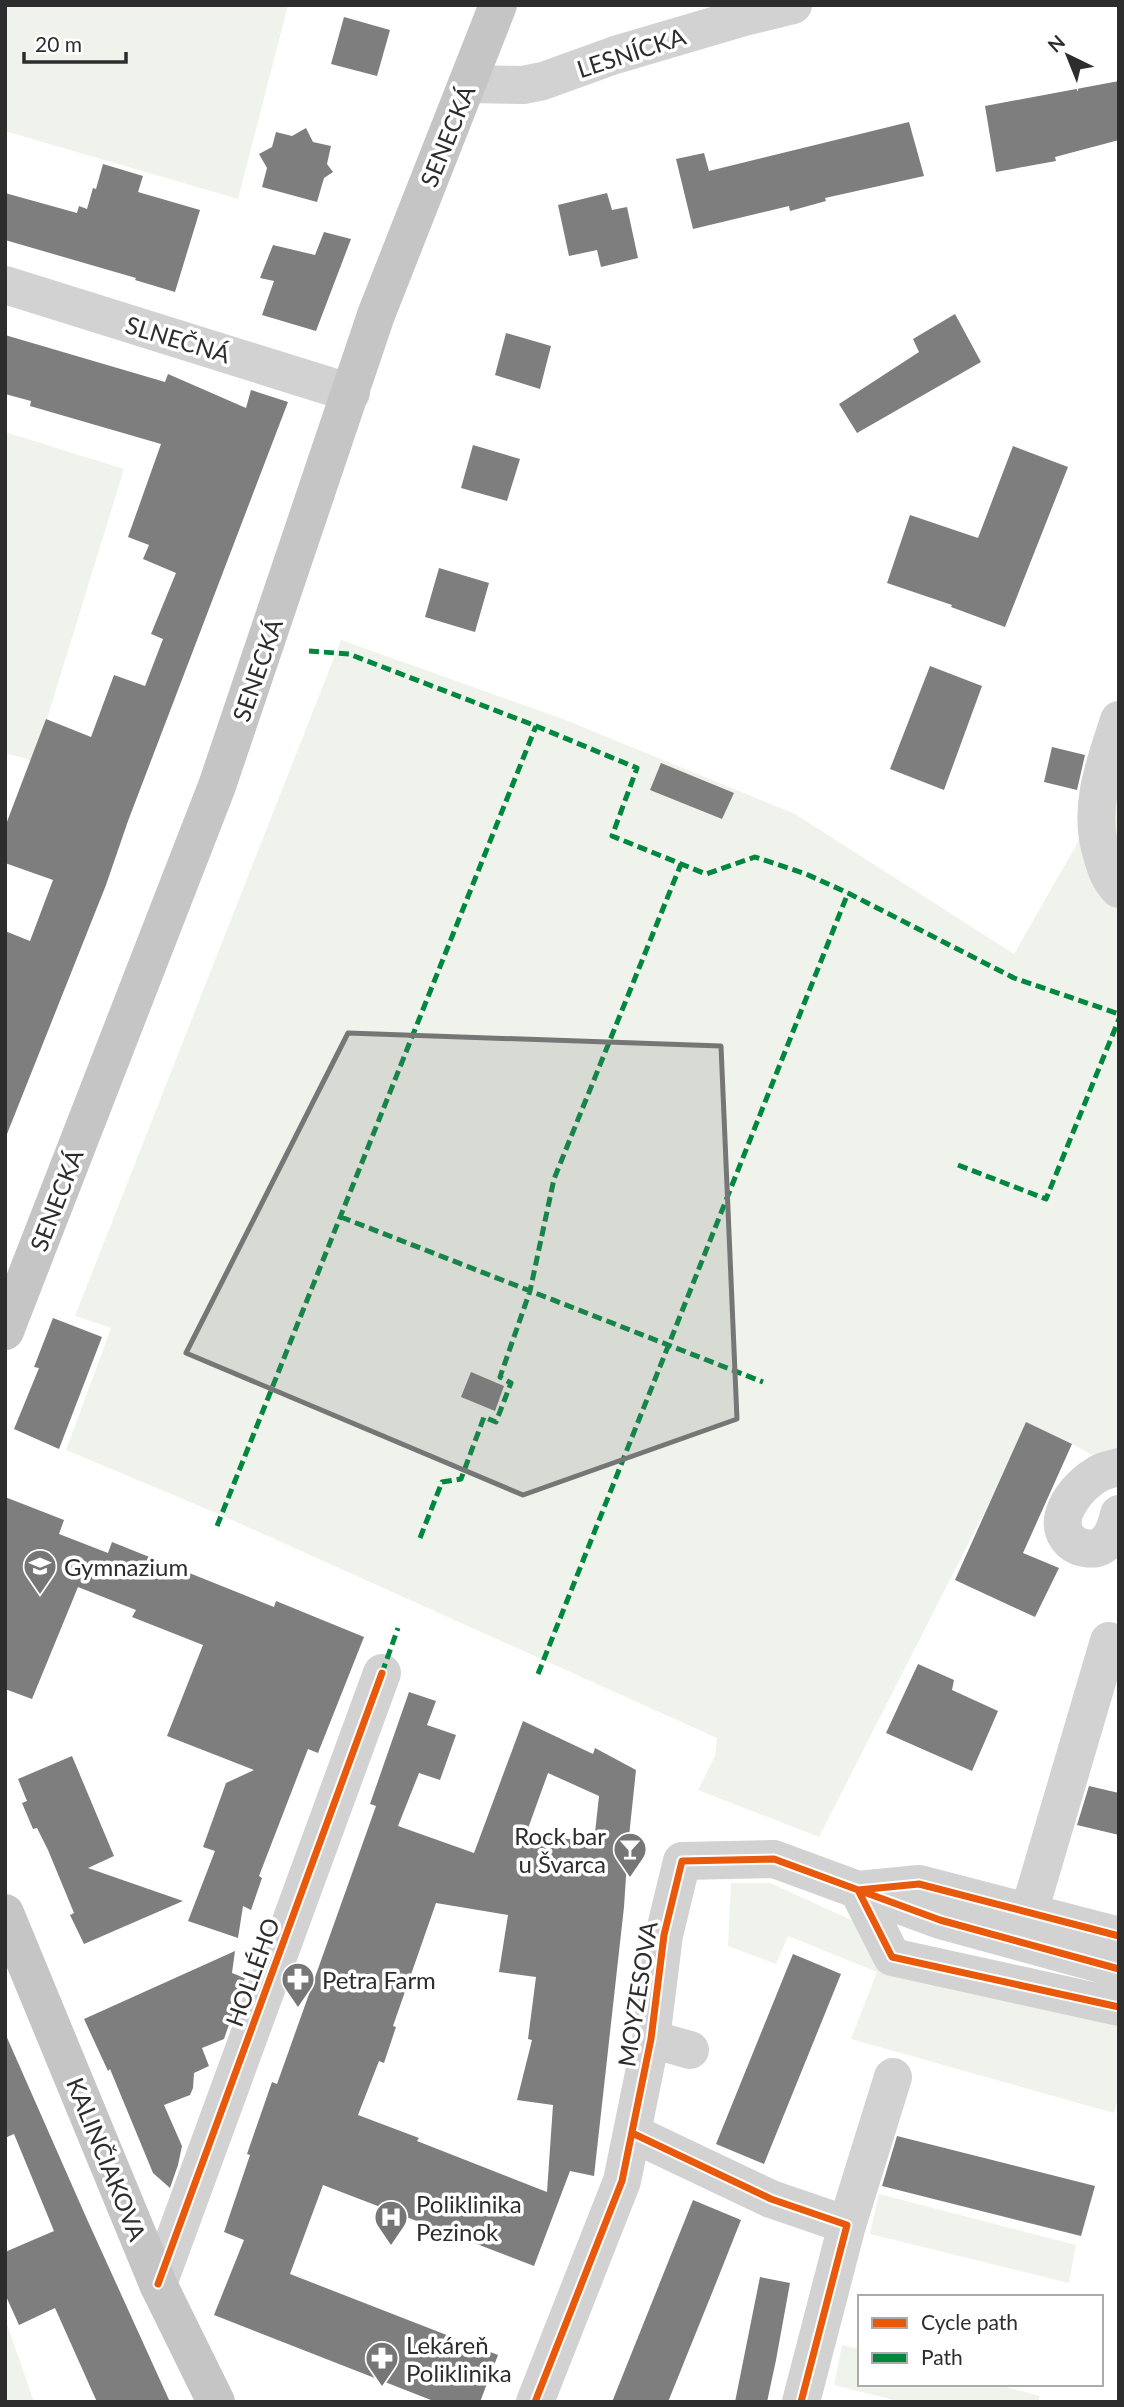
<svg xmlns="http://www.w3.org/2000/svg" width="1124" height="2407" viewBox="0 0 1124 2407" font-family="Lato,sans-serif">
<rect width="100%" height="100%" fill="#fff"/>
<path fill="#f0f3eb" d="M5 5H288L238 199 5 131Z
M5 432 124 469 34 761 5 753Z
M341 640 568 721 795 814 1014 954 1119 770V1447L1099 1459 1072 1444 1026 1423 987 1507 819 1837 698 1790 715 1756 717 1738 221 1515 66 1450 111 1328 75 1316Z
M731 1883H770L891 1938 1119 2008V2096L1114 2113 851 2039 877 1972 788 1936 776 1964 728 1946Z
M879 2194 1076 2245 1069 2283 870 2234Z
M5 2318 34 2402H5Z
M842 2345 860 2349V2384H995L1040 2396 1038 2402H901L834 2385Z"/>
<path fill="#7e7e7e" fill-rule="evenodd" d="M344 17 390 30 377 76 331 64Z
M1119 81V140L1055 157 1056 161 996 172 985 106Z
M909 122 924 176 825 198 826 201 790 211 789 206 693 229 676 159 704 153 709 171Z
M306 128 313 142 331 146 327 164 333 172 324 178 317 202 262 187 267 168 259 154 272 147 276 132 292 136Z
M103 164 143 176 138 192 200 210 175 292 135 280 136 278 5 240V193L77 213 79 206 87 209 93 188 96 189Z
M607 193 612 210 627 207 638 258 601 267 597 250 569 256 558 205Z
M324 232 351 239 316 331 262 315 274 281 260 278 273 245 315 255Z
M955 314 981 362 857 433 839 404 919 352 913 339Z
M506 333 551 346 540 389 495 375Z
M5 335 165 382 168 374 246 408 251 390 288 402 128 821 106 885 7 1134 5 931 30 941 53 880 5 863V827L46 719 91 737 114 675 145 686 163 639 151 634 176 573 143 559 149 545 128 537 161 444 30 406 31 401 5 394Z
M473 445 520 459 507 501 461 488Z
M1013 446 1068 467 1005 627 951 607 952 605 887 583 910 515 978 538Z
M439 568 489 583 475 632 425 617Z
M930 666 982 686 944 790 890 769Z
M1052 747 1085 755 1077 790 1044 782Z
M661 763 734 793 722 819 650 790Z
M53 1318 102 1337 59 1449 14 1429 39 1368 34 1367Z
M471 1372 504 1386 495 1411 461 1397Z
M1026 1422 1072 1444 1023 1553 1059 1568 1035 1617 955 1580Z
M5 1497 64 1520 59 1534 108 1553 112 1542 274 1607 276 1601 364 1637 318 1753 308 1749 259 1876 262 1878 251 1910 243 1906 238 1938 188 1921 215 1851 203 1847 226 1783 254 1770 167 1736 203 1645 132 1617 136 1610 78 1587 32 1699 5 1689Z
M918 1664 954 1680 952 1690 998 1711 972 1771 886 1733Z
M409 1692 436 1701 427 1725 456 1735 440 1780 419 1773 398 1826 474 1853 523 1721 593 1754 595 1748 636 1770 628 1846 624 1907 594 2176 570 2171 534 2266 323 2185 290 2274 498 2355 480 2402H436L214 2315 244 2240 224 2232 250 2155 247 2154 272 2082 277 2084 376 1806 370 1804ZM548 1773 599 1796 594 1842 526 1834ZM436 1903 508 1915 499 1972 536 1977 528 2039 532 2040 517 2100 553 2105 547 2192 417 2141 419 2138 358 2115 379 2061 384 2063 396 2027 393 2026Z
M72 1756 114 1856 88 1868 183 1901 84 1944 70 1915 74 1913 48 1850 37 1828 33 1829 22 1803 27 1801 18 1779Z
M1089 1786 1119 1793V1835L1077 1825Z
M235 1951 232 1973 245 1978 224 2039 202 2048 209 2066 194 2073 193 2088 190 2095 164 2105 182 2146 178 2165 170 2188 153 2173 110 2069 108 2071 84 2019Z
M793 1954 841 1974 764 2164 716 2144Z
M5 2033 86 2217 170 2402H97L55 2308 19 2325 5 2294V2252L54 2231 14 2134 5 2138Z
M897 2136 1095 2186 1081 2236 882 2186Z
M693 2200 741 2220 716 2283 668 2402H612Z
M760 2277 790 2283 776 2360 767 2402H735Z"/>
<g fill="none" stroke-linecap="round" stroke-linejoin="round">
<path stroke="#d2d2d2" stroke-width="38" d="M467 84 523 85 543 81 615 55 744 17 793 5
M5 285 351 393
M1119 720C1105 764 1087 808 1102 855 1106 869 1109 879 1119 889
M1119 1467C1112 1469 1104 1470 1098 1474 1080 1484 1052 1515 1067 1537 1071 1543 1078 1547 1085 1548 1107 1552 1115 1532 1119 1514
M1029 1912 1109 1641
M1119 1936 919 1884 858 1890 892 1957 1119 2007
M651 2039 690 2050
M632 2133 771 2199 847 2225 801 2402
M847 2225 893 2077
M158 2284 382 1673
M535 2402 622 2181 651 2039 664 1935 682 1861 774 1859 940 1920 1119 1969"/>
<path stroke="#c5c5c5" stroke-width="38" d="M5 1331 217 786 376 315 498 5
M5 1913 158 2284 216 2402"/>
<path stroke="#00873e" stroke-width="5" stroke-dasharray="10 5" stroke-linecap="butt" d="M309 651 349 654 536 726 637 768 612 836 706 874 755 857 806 874 848 893 1014 978 1119 1014
M958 1165 1046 1199 1119 1019
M341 1217 763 1382
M217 1526 536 726
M420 1538 442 1482 461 1479 484 1417 496 1422 511 1383 500 1377 530 1291 554 1179 681 864
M382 1673 398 1628
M538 1674 848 893"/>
<defs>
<path id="cycleway" d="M1119 1936 919 1884 858 1890 892 1957 1119 2007
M632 2133 771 2199 847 2225 801 2402
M158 2284 382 1673
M535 2402 622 2181 651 2039 664 1935 682 1861 774 1859 940 1920 1119 1969"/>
</defs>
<use href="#cycleway" stroke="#fff" stroke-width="11"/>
<use href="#cycleway" stroke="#e8590c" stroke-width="7"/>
</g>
<path fill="#767676" fill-opacity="0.2" stroke="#767676" stroke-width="5" stroke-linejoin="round" d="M348 1033 721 1046 737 1419 523 1495 186 1353Z"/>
<defs>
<symbol id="school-pin" viewBox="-11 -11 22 30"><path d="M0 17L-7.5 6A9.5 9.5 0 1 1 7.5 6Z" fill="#767676" stroke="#fff"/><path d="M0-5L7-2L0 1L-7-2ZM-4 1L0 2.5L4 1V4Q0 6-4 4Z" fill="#fff"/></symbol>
<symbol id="bar-pin" viewBox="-11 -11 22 30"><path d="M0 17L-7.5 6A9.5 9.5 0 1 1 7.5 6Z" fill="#767676" stroke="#fff"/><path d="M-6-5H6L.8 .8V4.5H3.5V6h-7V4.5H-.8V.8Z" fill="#fff"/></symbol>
<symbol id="pharmacy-pin" viewBox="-11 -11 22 30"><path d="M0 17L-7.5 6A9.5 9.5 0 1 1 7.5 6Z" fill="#767676" stroke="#fff"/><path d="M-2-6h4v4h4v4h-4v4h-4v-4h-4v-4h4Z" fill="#fff"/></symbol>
<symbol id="hospital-pin" viewBox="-11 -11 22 30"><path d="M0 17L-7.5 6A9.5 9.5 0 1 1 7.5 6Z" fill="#767676" stroke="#fff"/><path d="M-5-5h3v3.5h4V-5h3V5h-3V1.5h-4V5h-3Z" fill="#fff"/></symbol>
</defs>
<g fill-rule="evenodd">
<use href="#school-pin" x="21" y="1547" width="38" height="52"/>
<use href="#bar-pin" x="611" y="1830" width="38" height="52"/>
<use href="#pharmacy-pin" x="279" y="1960" width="38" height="52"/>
<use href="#hospital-pin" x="372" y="2198" width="38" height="52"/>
<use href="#pharmacy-pin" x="363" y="2339" width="38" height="52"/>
</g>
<g text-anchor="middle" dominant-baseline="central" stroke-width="7" stroke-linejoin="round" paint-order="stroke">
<g font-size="24" fill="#2d2d2d" stroke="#fff">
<text transform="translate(631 52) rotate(-18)">LESNÍCKA</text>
<text transform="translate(447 136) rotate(-68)">SENECKÁ</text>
<text transform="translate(178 339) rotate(17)">SLNEČNÁ</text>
<text transform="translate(257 670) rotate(-71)">SENECKÁ</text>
<text transform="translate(56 1200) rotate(-69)">SENECKÁ</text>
<text transform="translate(252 1972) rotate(-70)">HOLLÉHO</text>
<text transform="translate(637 1994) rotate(-81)">MOYZESOVA</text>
<text transform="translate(107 2159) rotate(68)">KALINČIAKOVA</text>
</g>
<g font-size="24" fill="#2d2d2d" stroke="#fff" text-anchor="start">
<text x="64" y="1566">Gymnazium</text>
<text x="606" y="1835" text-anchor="end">Rock bar<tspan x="606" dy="28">u Švarca</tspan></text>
<text x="322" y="1979">Petra Farm</text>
<text x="416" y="2203">Poliklinika<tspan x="416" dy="28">Pezinok</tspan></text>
<text x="406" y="2344">Lekáreň<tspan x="406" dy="28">Poliklinika</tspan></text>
</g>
</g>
<rect width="1124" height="2407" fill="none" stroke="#2d2d2d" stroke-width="14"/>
<rect x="858" y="2295" width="245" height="91" fill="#ffffff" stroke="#ababab" stroke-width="2"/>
<rect x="872" y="2318" width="35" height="10" fill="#e8590c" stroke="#ababab" stroke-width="2"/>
<text x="921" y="2330" font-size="21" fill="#2d2d2d">Cycle path</text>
<rect x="872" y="2353" width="35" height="10" fill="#00873e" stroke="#ababab" stroke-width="2"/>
<text x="921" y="2365" font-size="21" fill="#2d2d2d">Path</text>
<g transform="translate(1068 56) rotate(317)" stroke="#ffffff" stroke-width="5" paint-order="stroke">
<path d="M0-5L12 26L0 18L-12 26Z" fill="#2d2d2d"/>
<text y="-10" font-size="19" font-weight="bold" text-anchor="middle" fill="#2d2d2d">N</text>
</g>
<path d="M24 52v10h102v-10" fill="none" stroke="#2d2d2d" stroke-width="3.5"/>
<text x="35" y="52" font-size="21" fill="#2d2d2d" stroke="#ffffff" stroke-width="5" paint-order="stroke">20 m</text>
</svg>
